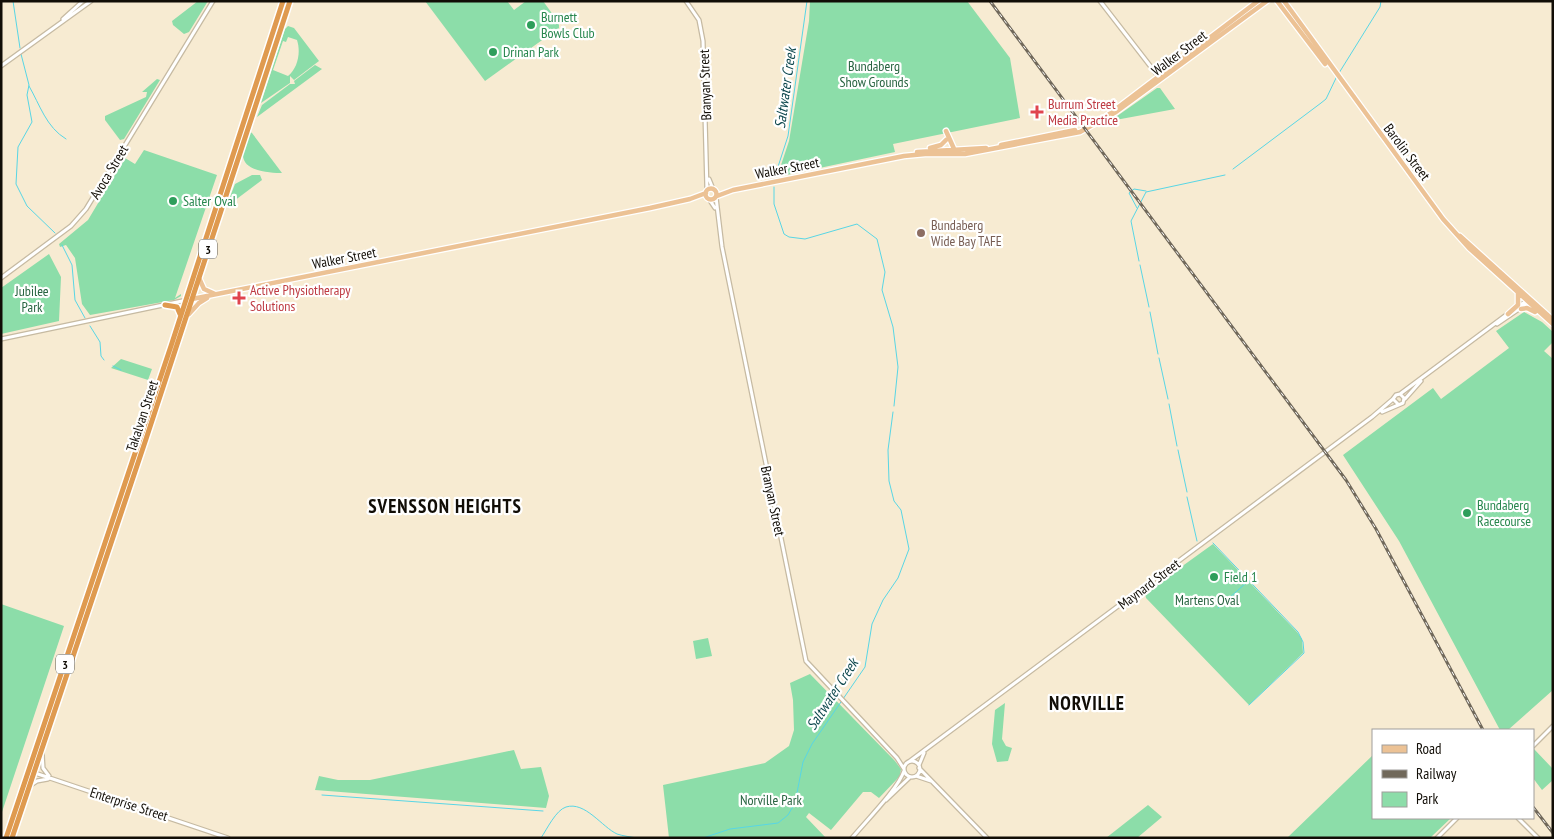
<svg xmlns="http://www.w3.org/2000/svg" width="1554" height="839" viewBox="0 0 1554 839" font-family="'PT Sans Narrow',sans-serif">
<rect width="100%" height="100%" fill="#f7ebd2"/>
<path fill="#8cdda9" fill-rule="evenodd" d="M198 1H208L189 32 184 34 173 25 172 21Z
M425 1H507L514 10 526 1H543L559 23V28L485 81Z
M810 1H967L1010 58 1020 118 893 144 895 152 777 177 789 141 809 21Z
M288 26 294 28 319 61 294 80 290 76V83L261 103 285 29ZM288 37 297 40C301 52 298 68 288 76L273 70 283 41 286 42Z
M315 65 322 69 257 117 262 105 290 84H295L294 81Z
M157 79 160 80 124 139 120 140 105 120V116L146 97 147 92H142Z
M1157 88H1160L1175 109 1110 121Z
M250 132 252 133 282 173C272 173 243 172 243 155 243 148 248 139 250 132Z
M144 150 217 175 175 298 181 294V296L174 300 90 315 82 304 75 258 66 245 60 247 59 244 88 220 125 158 135 164Z
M252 175H260L262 180 226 207 235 184Z
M49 254 61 277 59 321 1 334V288Z
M1524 312 1542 322 1553 332V342L1544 351 1553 359V690L1508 730H1500L1399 541 1343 455 1433 388 1441 399 1509 348 1496 331Z
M121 359 152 369 148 380 111 368Z
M1213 544 1297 632 1302 639 1303 653 1249 705 1146 598 1145 593Z
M1 604 64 626 1 815Z
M708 638 712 656 696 659 693 641Z
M810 674 895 761 901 769 900 776 879 798 871 792H863L831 830 809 813 806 817 826 838H669L663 785 765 763 789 746 794 730 793 700 790 683Z
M1005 703 1002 739 1006 746 1012 748 1008 761 997 762 992 744 995 710Z
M1534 749 1553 769V780L1542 790 1533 778Z
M514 750 521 769 541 767 549 796 546 808 315 790 319 776 338 780H370Z
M1373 755V818H1451L1430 838H1287Z
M1148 805 1162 817 1137 838H1106Z"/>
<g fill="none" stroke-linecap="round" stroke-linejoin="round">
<path stroke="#58d6e5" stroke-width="1" d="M13 1 20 48
M21 54 29 85 27 95 32 122 18 147 16 184 27 206 55 233
M1339 73 1380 7 1381 1
M29 86C40 105 46 127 66 139
M1233 169 1321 103 1326 99 1337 76
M775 176 788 136 807 1
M774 187V204L784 234 789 237 805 239 857 224 877 239 885 272 882 290 893 327 898 367 894 406
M1137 208 1129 193 1134 189 1146 191
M62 245 72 265 75 300 85 318
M1139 261 1131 221 1146 192 1225 175
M1140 265 1149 307
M1150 312 1158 354
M90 326 100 342 101 356 104 360
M1159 358 1168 399
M113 366 121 370
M1169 404 1177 446
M1178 450 1187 492
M1187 497 1197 541
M1213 543 1298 632 1303 642 1304 653 1249 705
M1218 608 1246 583
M322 795 543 811
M541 838C547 829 556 810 566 807 585 801 602 827 617 834 623 836 631 837 637 838
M703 838 730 829 778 823 788 815 795 803 803 762 812 744 865 667 872 624 883 600 898 578 909 549 901 510 894 501 889 481 888 450 893 412"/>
<defs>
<path id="minor" d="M686 1 699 20 703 41 707 191
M1100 1 1158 76
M63 19 83 1
M1 66 91 1
M709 179 713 189
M716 197 722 247 806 661 897 758 904 769
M709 199 715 208
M1 278 71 226 86 209 213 1
M1516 308 1528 300
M1497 324 1529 302
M1 339 187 300
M1400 394 1509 313
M1405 399 1421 381
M1382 412 1403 403 1404 398 1400 394 1396 395 1393 399 1398 404
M1533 746 1553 726
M42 752 43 768 49 776
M910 761 1372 417 1393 399
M904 769a8 8 0 1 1 16 0a8 8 0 1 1-16 0Z
M919 765 924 753
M919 768 987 838
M29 771 228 838
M916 776 931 781
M31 785 37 781 48 779
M886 800 910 777
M1518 818 1538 838
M852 838C865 822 898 789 904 771
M1437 838 1457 818"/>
<path id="major" d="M1277 1 1325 64
M1284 1 1443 219 1469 248 1553 324
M1108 115 1258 1
M946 131 955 151
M1001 145 1075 130
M930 148 941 145 946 140
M917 152 986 148
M705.5 194a5.5 5.5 0 1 1 11 0a5.5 5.5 0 1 1-11 0Z
M717 196 733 190 904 156 925 154H965L1080 132 1116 112 1267 1
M1460 236 1553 320
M199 278 204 289 215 294
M192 299 650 208 690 199 706 193
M1521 309 1527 308 1535 312
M189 314 199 303 207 298
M1508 314 1518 305V293"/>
<path id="highway" d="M165 305 177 307 180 314
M6 838 171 346 283 1
M12 838 146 439 290 1"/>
</defs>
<use href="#minor" stroke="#c6baa2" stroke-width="5.5"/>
<use href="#major" stroke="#fff" stroke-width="7"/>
<use href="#highway" stroke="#fff" stroke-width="8"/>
<use href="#minor" stroke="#fff" stroke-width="3"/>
<use href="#major" stroke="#ecc295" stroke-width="4.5"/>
<use href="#highway" stroke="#df9a4f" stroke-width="5"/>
<defs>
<path id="rail" d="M990 1 1346 480 1376 529 1483 730
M1533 807 1553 833"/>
</defs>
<use href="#rail" stroke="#70685a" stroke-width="3"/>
<use href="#rail" stroke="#fff" stroke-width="1" stroke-dasharray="4" stroke-linecap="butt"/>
</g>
<g fill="#2e9e5b" stroke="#fff" stroke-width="2">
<circle cx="531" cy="25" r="5"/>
<circle cx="493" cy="52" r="5"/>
<circle cx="173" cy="201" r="5"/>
<circle cx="1467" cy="513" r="5"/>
<circle cx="1214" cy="577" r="5"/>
</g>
<g fill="#e0444e" stroke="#fff" stroke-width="2">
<path d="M1034.5 104.5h5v5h5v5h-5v5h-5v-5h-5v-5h5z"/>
<path d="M236.5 290.5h5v5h5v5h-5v5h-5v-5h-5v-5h5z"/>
</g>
<circle fill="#8d6e63" stroke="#fff" stroke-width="2" cx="921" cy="233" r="5"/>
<g text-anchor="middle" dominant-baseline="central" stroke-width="4.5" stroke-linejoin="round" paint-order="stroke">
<g fill="#fff" stroke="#585651" stroke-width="1">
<rect x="199" y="239.5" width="18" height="19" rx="4"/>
<rect x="56" y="654.5" width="18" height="19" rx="4"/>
</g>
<g font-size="12" font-weight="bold" fill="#110d06">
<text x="208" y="249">3</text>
<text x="65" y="664">3</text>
</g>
<g font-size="14" fill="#27864d" stroke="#fff" text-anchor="start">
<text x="541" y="17">Burnett<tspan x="541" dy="16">Bowls Club</tspan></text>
<text x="503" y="52">Drinan Park</text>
<text x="183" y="201">Salter Oval</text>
<text x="1477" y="505">Bundaberg<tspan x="1477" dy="16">Racecourse</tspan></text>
<text x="1224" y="577">Field 1</text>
</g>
<g font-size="14" fill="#110d06" stroke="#fff">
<text transform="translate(1179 53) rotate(-37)">Walker Street</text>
<text transform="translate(705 85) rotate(-92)">Branyan Street</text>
<text transform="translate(1407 152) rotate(53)">Barolin Street</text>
<text transform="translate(787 168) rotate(-11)">Walker Street</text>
<text transform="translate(109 172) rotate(-59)">Avoca Street</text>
<text transform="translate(344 258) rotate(-11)">Walker Street</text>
<text transform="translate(142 416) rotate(-72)">Takalvan Street</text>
<text transform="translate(773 501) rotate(78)">Branyan Street</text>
<text transform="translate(1149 584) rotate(-37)">Maynard Street</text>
<text transform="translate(129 804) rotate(18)">Enterprise Street</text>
</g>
<g font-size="14" fill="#286441" stroke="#fff">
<text x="874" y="66">Bundaberg<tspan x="874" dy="16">Show Grounds</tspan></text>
<text x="32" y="291">Jubilee<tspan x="32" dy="16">Park</tspan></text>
<text x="1207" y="600">Martens Oval</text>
<text x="771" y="800">Norville Park</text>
</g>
<g font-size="14" fill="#be3a42" stroke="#fff" text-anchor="start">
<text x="1048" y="104">Burrum Street<tspan x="1048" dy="16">Media Practice</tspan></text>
<text x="250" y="290">Active Physiotherapy<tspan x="250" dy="16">Solutions</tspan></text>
</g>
<g font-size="14" fill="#785e54" stroke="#fff" text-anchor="start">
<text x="931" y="225">Bundaberg<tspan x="931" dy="16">Wide Bay TAFE</tspan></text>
</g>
<g font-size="15" font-style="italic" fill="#10494f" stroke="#fff">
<text transform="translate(785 88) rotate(-82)">Saltwater Creek</text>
<text transform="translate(832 694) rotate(-57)">Saltwater Creek</text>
</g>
<g font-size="19" font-weight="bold" letter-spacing="1" fill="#110d06" stroke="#fff">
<text x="445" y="506">SVENSSON HEIGHTS</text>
<text x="1087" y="703">NORVILLE</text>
</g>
</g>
<rect width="1554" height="839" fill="none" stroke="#110d06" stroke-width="5"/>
<rect x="1372" y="729" width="162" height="90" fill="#ffffff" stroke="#a09e9b"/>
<rect x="1382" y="745" width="25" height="8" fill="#ecc295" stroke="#a09e9b"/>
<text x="1416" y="754" font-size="15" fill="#110d06">Road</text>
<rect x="1382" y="770" width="25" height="8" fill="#70685a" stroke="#a09e9b"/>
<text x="1416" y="779" font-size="15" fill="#110d06">Railway</text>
<rect x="1382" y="792" width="25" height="15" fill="#8cdda9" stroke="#a09e9b"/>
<text x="1416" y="804" font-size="15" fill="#110d06">Park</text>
</svg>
